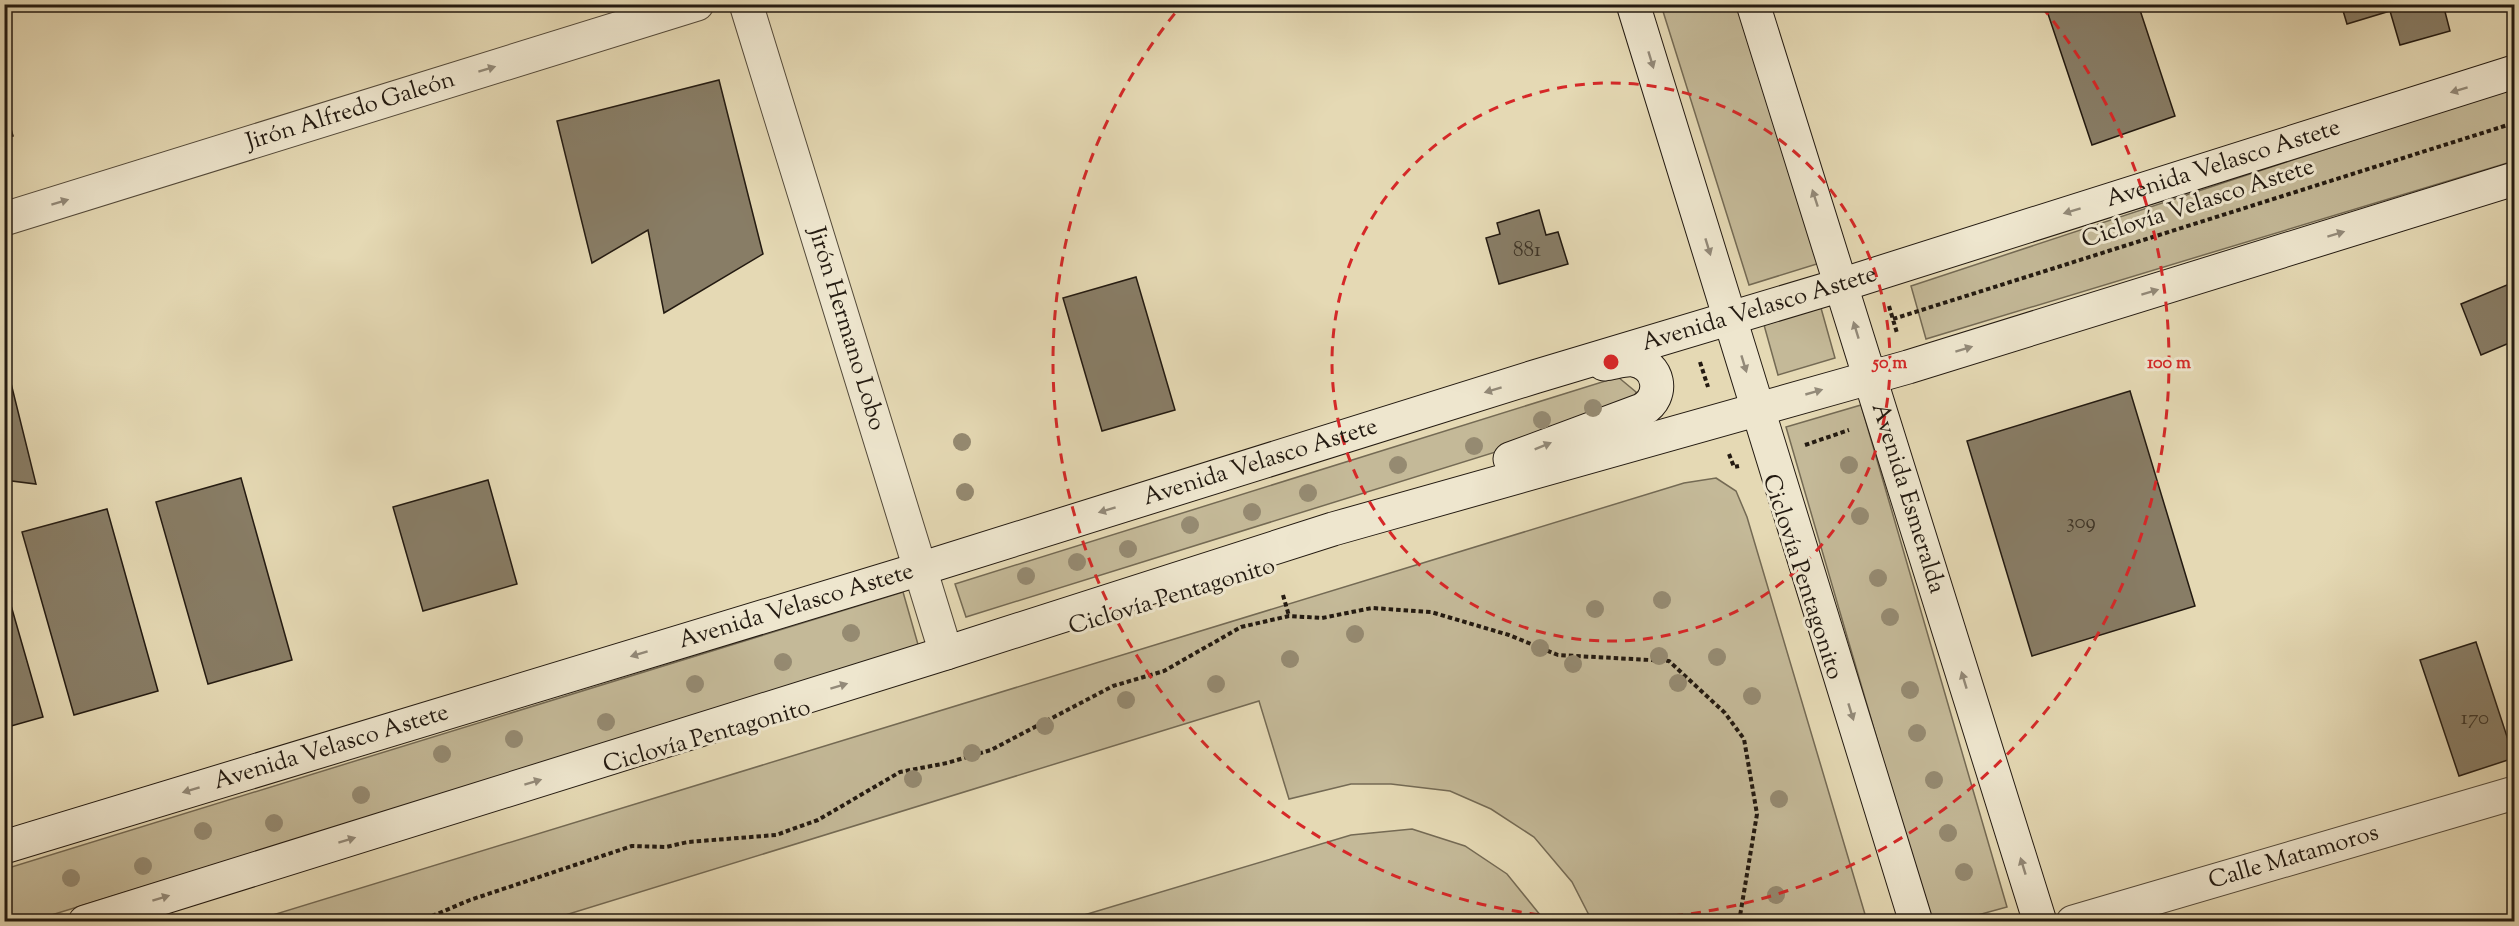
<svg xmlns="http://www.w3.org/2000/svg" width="2519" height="926" viewBox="0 0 2519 926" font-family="'Sorts Mill Goudy',serif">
<rect width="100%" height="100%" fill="#e5d9b4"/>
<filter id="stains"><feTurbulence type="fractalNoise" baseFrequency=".00333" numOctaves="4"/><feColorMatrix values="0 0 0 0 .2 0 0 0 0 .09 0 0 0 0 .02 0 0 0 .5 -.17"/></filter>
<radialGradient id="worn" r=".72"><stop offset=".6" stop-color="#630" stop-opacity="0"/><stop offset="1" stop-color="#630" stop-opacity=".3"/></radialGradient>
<path fill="#c4b998" stroke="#746a54" stroke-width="1.5" d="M1661 5H1739L1820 263 1749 285Z
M2514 87V161L1926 339 1911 286Z
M1821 308 1835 358 1778 375 1764 325Z
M1618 377 1636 392 1630 410 966 617 955 584Z
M1861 405 2007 907 1956 921H1930L1786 427Z
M1716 478 1736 491 1747 517 1867 921H1592L1572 882 1534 837 1491 809 1450 791 1391 784H1351L1289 799 1259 701 546 921H253L1684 483Z
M903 592 919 648 32 921 5 922V869Z
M1412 829 1465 846 1507 874 1545 921H1064L1351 835Z"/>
<path fill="#887d66" stroke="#231a11" stroke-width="1.5" d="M2138 4 2175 116 2092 145 2045 5Z
M2341 4H2443L2450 31 2400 45 2390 11 2347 24Z
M719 80 763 254 664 313 648 230 592 263 557 121Z
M4 105 13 136 4 138Z
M1539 210 1546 235 1558 232 1568 264 1499 284 1486 238 1500 234 1497 223Z
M1136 277 1175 410 1102 431 1063 298Z
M2514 282V341L2481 355 2461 304Z
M4 355 36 484 4 480Z
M2130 391 2195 606 2032 656 1967 441Z
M241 478 292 660 208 684 156 502Z
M488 480 517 584 423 611 393 507Z
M107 509 158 691 74 715 22 532Z
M4 581 43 717 4 728Z
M2476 642 2514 758 2459 776 2420 660Z"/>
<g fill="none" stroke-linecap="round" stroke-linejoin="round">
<defs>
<g id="street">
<path id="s1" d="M746 4 946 653"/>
<path id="s2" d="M4 219 697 4"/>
<path id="s3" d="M2073 922 2514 793"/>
</g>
<g id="secondary">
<path d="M1633 4 1916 922"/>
<path id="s4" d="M1753 4 2040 922"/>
<path d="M1510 459 1642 410C1666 396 1659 364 1633 360 1625 359 1613 363 1604 364"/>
<path id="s5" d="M4 847 920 569 1534 377 1841 285 2514 72"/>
<path d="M85 922 946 653 1333 529 1908 367 2514 179"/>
</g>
</defs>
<use href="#street" stroke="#544a3a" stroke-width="35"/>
<use href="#secondary" stroke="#231a11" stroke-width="35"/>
<path stroke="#231a11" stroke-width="4" stroke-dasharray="4.5 3" stroke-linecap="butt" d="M1889 306 1897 333
M1893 319 2514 123
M1700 362 1708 387
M1805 445 1849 430
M1729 454 1734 467 1739 466
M1283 595 1289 616
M418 922 470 900 632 846 666 847 688 842 776 835 818 820 900 772 947 763 991 750 1113 686 1164 671 1241 627 1289 616 1322 618 1372 608 1431 612 1509 635 1558 655 1669 661 1725 713 1744 739 1757 814 1739 922"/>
<use href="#street" stroke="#eee6ce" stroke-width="33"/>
<use href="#secondary" stroke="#eee6ce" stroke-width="33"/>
</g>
<g fill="#958a71">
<circle cx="1593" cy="408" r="9"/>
<circle cx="1542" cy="420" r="9"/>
<circle cx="962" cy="442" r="9"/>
<circle cx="1474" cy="446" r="9"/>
<circle cx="1398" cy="465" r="9"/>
<circle cx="1849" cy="465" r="9"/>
<circle cx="965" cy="492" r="9"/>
<circle cx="1308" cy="493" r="9"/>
<circle cx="1252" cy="512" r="9"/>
<circle cx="1860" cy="516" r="9"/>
<circle cx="1190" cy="525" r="9"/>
<circle cx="1128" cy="549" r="9"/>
<circle cx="1077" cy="562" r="9"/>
<circle cx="1026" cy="576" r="9"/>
<circle cx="1878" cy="578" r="9"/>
<circle cx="1662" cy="600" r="9"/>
<circle cx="1595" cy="609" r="9"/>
<circle cx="1890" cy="617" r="9"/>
<circle cx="851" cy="633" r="9"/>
<circle cx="1355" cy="634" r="9"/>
<circle cx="1540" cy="648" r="9"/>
<circle cx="1659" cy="656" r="9"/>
<circle cx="1717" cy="657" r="9"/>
<circle cx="1290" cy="659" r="9"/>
<circle cx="783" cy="662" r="9"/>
<circle cx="1573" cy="664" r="9"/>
<circle cx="1678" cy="683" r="9"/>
<circle cx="695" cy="684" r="9"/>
<circle cx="1216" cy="684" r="9"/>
<circle cx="1910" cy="690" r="9"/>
<circle cx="1752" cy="696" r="9"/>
<circle cx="1126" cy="700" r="9"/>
<circle cx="606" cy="722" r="9"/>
<circle cx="1045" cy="726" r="9"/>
<circle cx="1917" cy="733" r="9"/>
<circle cx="514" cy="739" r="9"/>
<circle cx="972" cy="753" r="9"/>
<circle cx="442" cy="754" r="9"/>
<circle cx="913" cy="779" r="9"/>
<circle cx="1934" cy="780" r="9"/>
<circle cx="361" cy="795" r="9"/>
<circle cx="1779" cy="799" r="9"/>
<circle cx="274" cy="823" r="9"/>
<circle cx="203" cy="831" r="9"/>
<circle cx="1948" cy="833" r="9"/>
<circle cx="143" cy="866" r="9"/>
<circle cx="1964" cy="872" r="9"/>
<circle cx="71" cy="878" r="9"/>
<circle cx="1776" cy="895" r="9"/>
</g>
<defs><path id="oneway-solid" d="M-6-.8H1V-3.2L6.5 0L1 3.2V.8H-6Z" transform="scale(1.5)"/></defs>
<g fill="#938a79">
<use href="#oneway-solid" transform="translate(1651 60) rotate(73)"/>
<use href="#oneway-solid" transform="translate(487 69) rotate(-17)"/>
<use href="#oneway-solid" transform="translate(2459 90) rotate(163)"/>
<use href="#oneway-solid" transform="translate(1815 198) rotate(-108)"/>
<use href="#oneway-solid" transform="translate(60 202) rotate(-17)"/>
<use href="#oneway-solid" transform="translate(2072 211) rotate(163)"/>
<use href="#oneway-solid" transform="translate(2336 234) rotate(-17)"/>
<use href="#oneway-solid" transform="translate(1708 247) rotate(73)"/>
<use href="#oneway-solid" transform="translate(2150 292) rotate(-17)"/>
<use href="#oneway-solid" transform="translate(1856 330) rotate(-107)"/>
<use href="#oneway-solid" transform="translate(1964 349) rotate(-17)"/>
<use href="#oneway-solid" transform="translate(1744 364) rotate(73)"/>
<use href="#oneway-solid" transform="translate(1493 390) rotate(163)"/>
<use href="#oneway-solid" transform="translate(1814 392) rotate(-16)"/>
<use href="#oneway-solid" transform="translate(1543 446) rotate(-22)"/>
<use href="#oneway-solid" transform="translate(1107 510) rotate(163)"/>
<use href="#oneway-solid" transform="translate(639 654) rotate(163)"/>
<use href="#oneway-solid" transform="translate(1964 680) rotate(-107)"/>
<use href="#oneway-solid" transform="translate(839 686) rotate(-17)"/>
<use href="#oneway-solid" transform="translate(1851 712) rotate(73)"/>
<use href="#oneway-solid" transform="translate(533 782) rotate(-17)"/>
<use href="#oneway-solid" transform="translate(191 790) rotate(163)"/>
<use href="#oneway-solid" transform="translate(347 840) rotate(-17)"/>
<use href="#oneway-solid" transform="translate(2023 866) rotate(-107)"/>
<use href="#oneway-solid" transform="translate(161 898) rotate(-17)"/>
</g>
<g fill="none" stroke="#d62828" stroke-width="3" stroke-dasharray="10 8">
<circle cx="1611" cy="362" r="279"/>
<path d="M2042 7A558 558 0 1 1 1180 7"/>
</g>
<g text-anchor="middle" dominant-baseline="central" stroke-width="6" stroke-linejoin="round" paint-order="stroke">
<g font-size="21" fill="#3c3326">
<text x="1527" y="251">881</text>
<text x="2081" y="523">309</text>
<text x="2475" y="719">170</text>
</g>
<g font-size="24" fill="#231a11" stroke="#eee6ce">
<text stroke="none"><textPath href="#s2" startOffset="363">Jirón Alfredo Galeón</textPath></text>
<text stroke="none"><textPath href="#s5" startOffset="2322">Avenida Velasco Astete</textPath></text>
<text transform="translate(2198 204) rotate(-18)">Ciclovía Velasco Astete</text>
<text stroke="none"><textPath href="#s5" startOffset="1836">Avenida Velasco Astete</textPath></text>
<text stroke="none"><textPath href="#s1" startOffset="340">Jirón Hermano Lobo</textPath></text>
<text stroke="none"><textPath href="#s5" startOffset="1314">Avenida Velasco Astete</textPath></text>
<text stroke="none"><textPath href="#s4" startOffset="518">Avenida Esmeralda</textPath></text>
<text transform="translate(1802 577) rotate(72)">Ciclovía Pentagonito</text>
<text transform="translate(1172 597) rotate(-17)">Ciclovía Pentagonito</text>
<text stroke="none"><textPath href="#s5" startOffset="828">Avenida Velasco Astete</textPath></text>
<text transform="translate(707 737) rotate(-16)">Ciclovía Pentagonito</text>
<text stroke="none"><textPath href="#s5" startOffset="342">Avenida Velasco Astete</textPath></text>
<text stroke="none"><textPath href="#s3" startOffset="230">Calle Matamoros</textPath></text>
</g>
</g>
<circle cx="1611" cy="362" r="9" fill="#d62828" stroke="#eee6ce" stroke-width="3"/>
<g font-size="18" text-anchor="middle" font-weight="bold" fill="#d62828" stroke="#eee6ce" stroke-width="6" stroke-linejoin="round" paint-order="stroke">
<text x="1890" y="368">50 m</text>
<text x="2169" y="368">100 m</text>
</g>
<rect width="2519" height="926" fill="none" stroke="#e5d9b4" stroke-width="24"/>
<rect x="6" y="6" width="2507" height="914" fill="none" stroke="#231a11" stroke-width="3"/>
<rect x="12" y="12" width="2495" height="902" fill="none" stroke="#231a11" stroke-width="1.5"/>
<rect width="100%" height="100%" filter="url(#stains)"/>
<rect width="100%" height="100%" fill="url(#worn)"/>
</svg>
